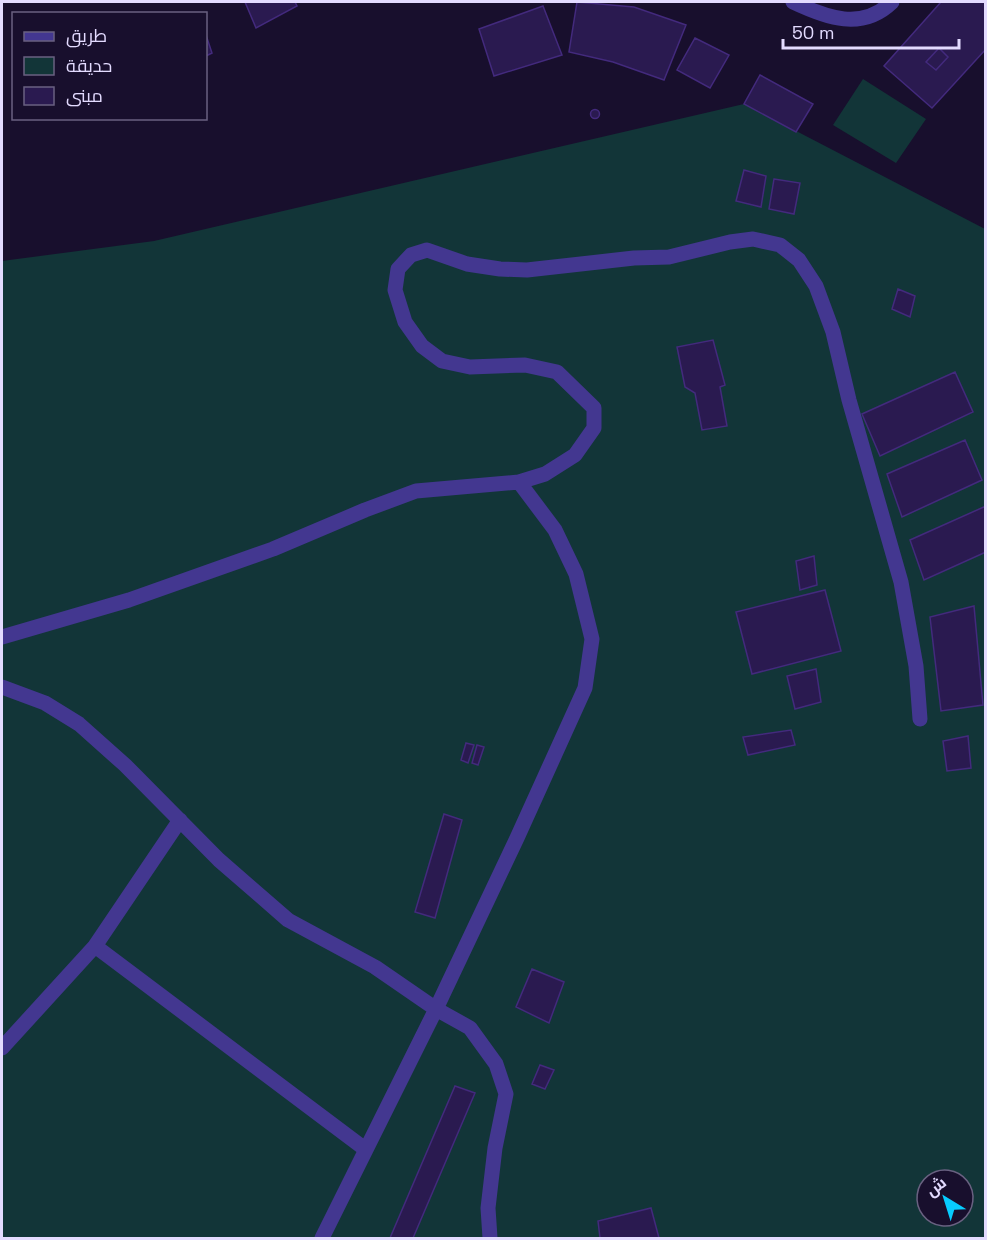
<svg xmlns="http://www.w3.org/2000/svg" width="987" height="1240" viewBox="0 0 987 1240" font-family="'Space Grotesk',Cairo,sans-serif">
<rect width="100%" height="100%" fill="#180f2d"/>
<path fill="#123538" fill-rule="evenodd" d="M863 79 926 119 896 163 833 125Z
M744 104 985 229V1238H2V261L154 241ZM927 1180H963V1216H927Z"/>
<path fill="#2a1a50" stroke="#432a7d" stroke-width="1.5" d="M245 2H295L297 6 256 28Z
M577 2 634 7 686 25 664 80 613 62 569 52Z
M941 2H986V49L932 108 884 66Z
M543 6 562 55 494 76 479 29Z
M206 35 212 53 206 56Z
M695 38 729 55 710 88 677 70Z
M939 48 948 57 936 70 926 62Z
M760 75 813 104 796 132 744 104Z
M590.5 114a4.5 4.5 0 1 1 9 0a4.5 4.5 0 1 1-9 0Z
M744 170 766 176 761 207 736 201Z
M774 179 800 183 794 214 769 209Z
M898 289 915 296 910 317 892 309Z
M713 340 725 385 720 387 727 426 702 430 695 393 685 387 677 347Z
M955 372 973 412 880 456 862 414Z
M965 440 982 480 902 517 887 474Z
M986 506V552L924 580 910 540Z
M814 556 817 585 800 590 796 561Z
M825 590 841 651 752 674 736 612Z
M974 606 983 705 941 711 930 617Z
M816 669 821 702 795 709 787 676Z
M791 730 795 745 748 755 743 737Z
M968 736 971 768 947 771 943 741Z
M466 743 474 745 468 763 461 760Z
M477 745 484 747 478 765 472 763Z
M444 814 462 820 435 918 415 912Z
M532 969 564 982 549 1023 516 1007Z
M540 1065 554 1070 545 1089 532 1084Z
M455 1086 475 1093 413 1238H390Z
M651 1208 659 1238H600L598 1221Z"/>
<g fill="none" stroke-linecap="round" stroke-linejoin="round">
<path stroke="#433790" stroke-width="15" d="M793 2C827 18 862 31 892 2
M2 637 129 600 273 549 365 510 416 491 519 482 545 474 575 455 594 428V408L557 372 525 365 470 367 442 361 422 346 405 322 395 290 398 269 411 255 427 250 467 264 500 269 527 270 634 258 669 257 730 242 753 239 780 245 799 260 816 286 833 332 849 400 901 582 916 666 920 719
M2 687 45 703 79 724 125 765 219 860 288 920 375 967 436 1009 470 1028 496 1064 506 1094 495 1148 488 1208 490 1238
M95 946 365 1149
M2 1048 95 946 180 820
M322 1238 436 1009 517 838 585 688 592 639 576 574 555 530 519 482"/>
</g>
<rect width="987" height="1240" fill="none" stroke="#e3dbff" stroke-width="6"/>
<rect x="12" y="12" width="195" height="108" fill="#180f2d" stroke="#696181" stroke-width="1.5"/>
<rect x="24" y="32" width="30" height="9" fill="#433790" stroke="#696181" stroke-width="1.5"/>
<text x="66" y="42" font-size="18" fill="#e3dbff">طريق</text>
<rect x="24" y="57" width="30" height="18" fill="#123538" stroke="#696181" stroke-width="1.5"/>
<text x="66" y="72" font-size="18" fill="#e3dbff">حديقة</text>
<rect x="24" y="87" width="30" height="18" fill="#2a1a50" stroke="#696181" stroke-width="1.5"/>
<text x="66" y="102" font-size="18" fill="#e3dbff">مبنى</text>
<g transform="translate(945 1198) rotate(322)"><circle r="28" fill="#180f2d" stroke="#696181" stroke-width="1.5"/>
<path d="M0-4.5L10 22L0 15L-10 22Z" fill="#07ccff"/>
<text y="-9" font-size="16" font-weight="bold" text-anchor="middle" fill="#e3dbff">ش</text>
</g>
<path d="M783 39v9h176v-9" fill="none" stroke="#e3dbff" stroke-width="3"/>
<text x="792" y="39" font-size="18" fill="#e3dbff" stroke="#180f2d" stroke-width="4.5" paint-order="stroke">50 m</text>
</svg>
